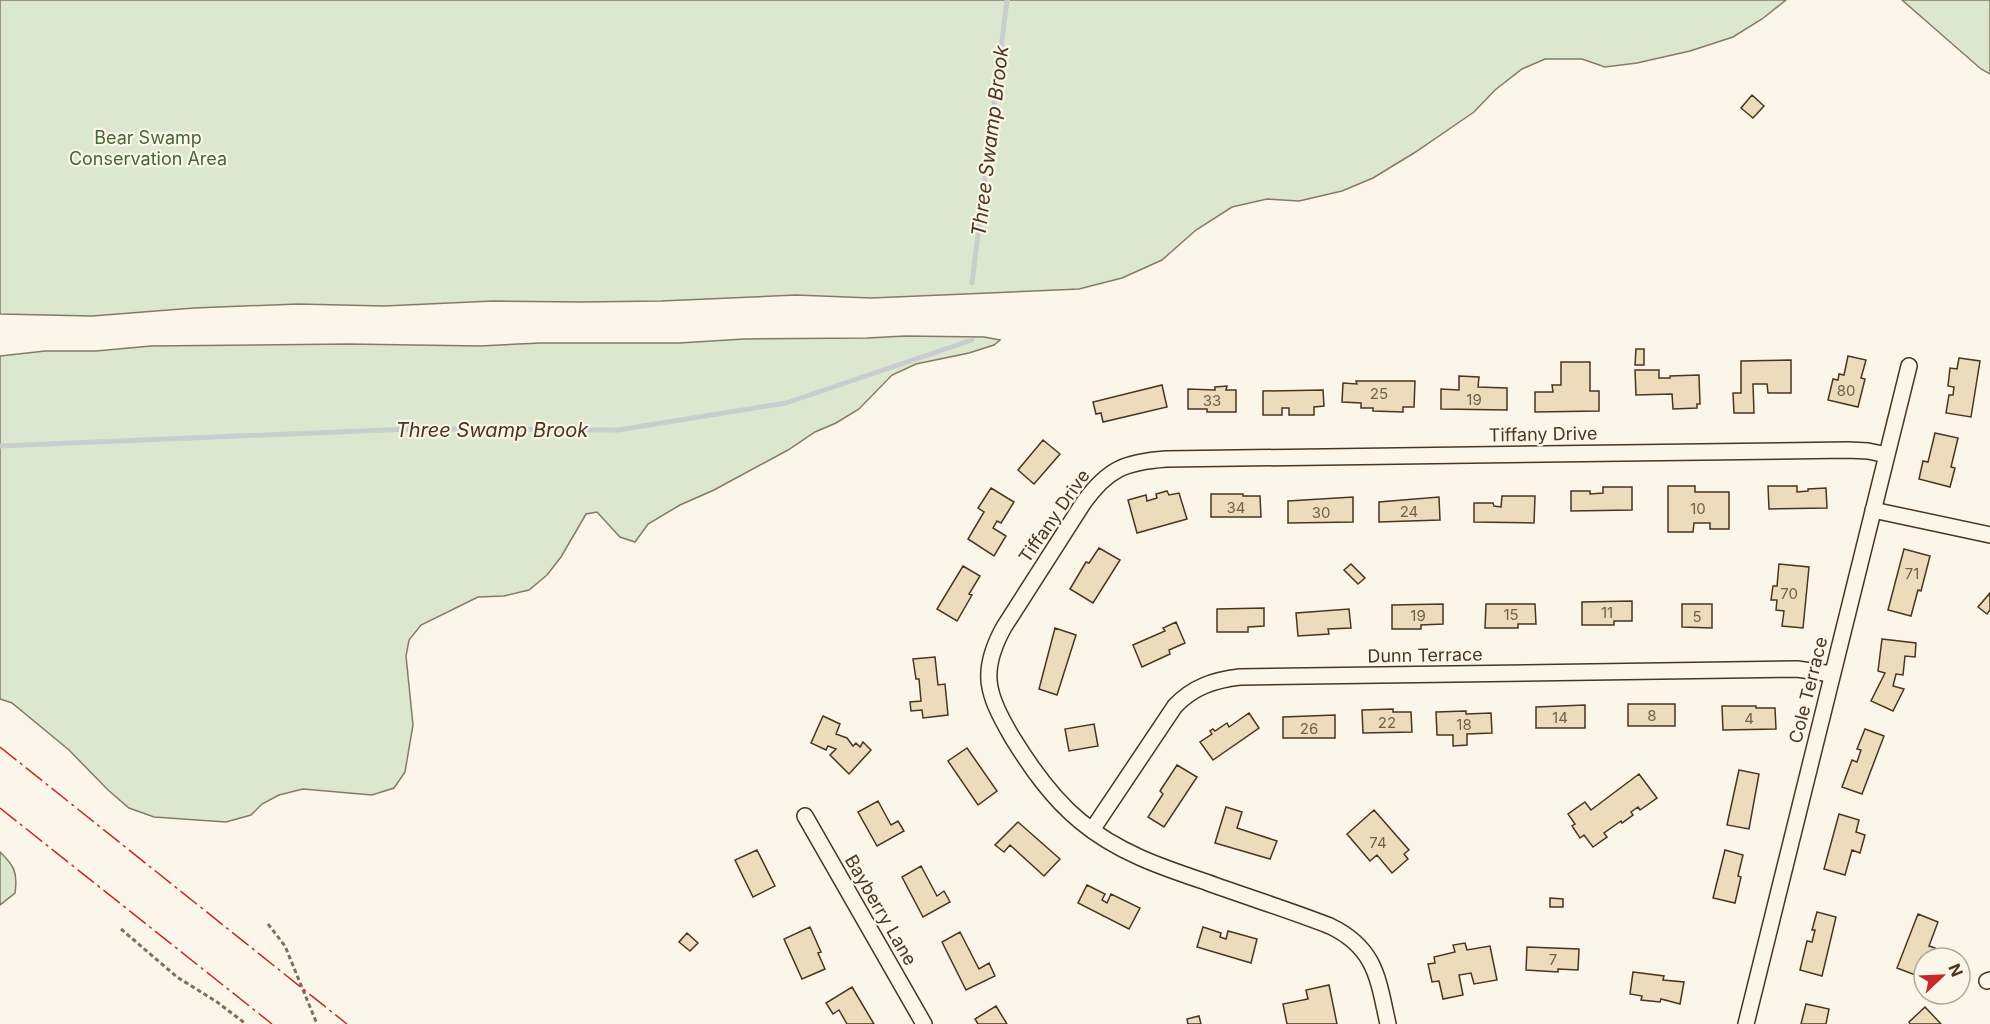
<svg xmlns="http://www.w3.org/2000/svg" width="1990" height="1024" viewBox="0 0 1990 1024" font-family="Inter,sans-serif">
<rect width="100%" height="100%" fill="#fbf6e9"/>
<path fill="#dce7d0" stroke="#887966" stroke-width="1.5" d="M0 0H1786L1762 19 1733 37 1690 51 1637 63 1605 67 1582 59H1545L1522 69 1495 90 1474 112 1414 153 1373 178 1342 191 1299 201 1267 199 1232 207 1196 230 1162 260 1122 278 1079 289 871 298 796 295 661 301 580 302 493 301 384 306 298 304 194 308 92 316 0 314Z
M1902 0H1990V74L1981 69Z
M905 336 984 337 1000 340 994 345 969 353 916 364 892 375 859 409 836 423 815 432 788 450 714 490 680 505 648 524 635 542 620 537 597 512 586 514 561 557 547 575 529 590 504 596 478 597 421 625 409 640 406 656 413 725 405 772 394 788 372 795 303 789 279 795 262 804 251 815 226 822 154 817 129 808 108 790 69 750 12 703 0 699V356L45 351H96L151 346 349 344 480 346 540 343H679L744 339 867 338Z
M0 852C14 865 18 873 15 893L0 905Z"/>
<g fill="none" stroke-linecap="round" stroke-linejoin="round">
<path stroke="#c9cecd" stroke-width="5" d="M972 283 1007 0
M0 446 409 429 618 430 786 403 972 340"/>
</g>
<path fill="#ecdcbc" stroke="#4a3520" stroke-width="1.5" d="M1752 95 1764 106 1753 118 1741 108Z
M1636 349H1644V365H1635Z
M1848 356 1866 360 1861 378 1865 379 1858 407 1828 400 1833 379 1838 380 1839 374 1844 375Z
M1959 358 1980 361 1971 417 1946 413 1949 395H1953L1954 387 1948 386 1950 368 1957 369Z
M1791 360V393H1768L1767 384H1753L1754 413H1734L1733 393H1741V361Z
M1561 362H1590V391H1599V411L1535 412V392H1553L1552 385H1561Z
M1635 370H1659V378H1670V376L1699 375 1700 404H1697V408L1673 409 1672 394 1636 395Z
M1459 376 1479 377 1478 387 1507 388V410L1441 409V389L1459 390Z
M1356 381H1415L1414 407H1403V412L1373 411V408H1361V403L1342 402 1343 383 1357 384Z
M1162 385 1167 407 1103 422 1101 413 1096 414 1093 402Z
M1227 386 1226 390H1236V412H1207V409H1188V389L1215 390V387Z
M1323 390 1324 406 1314 407V415H1289V408H1282V415H1263V391Z
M1935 433 1958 438 1951 467 1955 468 1950 487 1919 479 1923 461 1928 462Z
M1043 440 1060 454 1034 484 1018 470Z
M1668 486H1695V492H1729V529H1710V523H1694L1693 532H1668Z
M1768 486H1797V492L1808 491V489L1826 488 1827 508 1769 509Z
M1603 487H1632V510L1571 511V491H1590V494L1603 493Z
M991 488 1014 502 1001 523 997 521 993 528 1006 536 994 556 968 539 984 512 978 508Z
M1167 491 1169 495 1179 493 1187 519 1137 533 1128 500 1146 495 1147 501 1157 498 1156 494Z
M1211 494H1243V496H1260L1261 517H1211Z
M1502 496H1535L1534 523 1474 522V503H1493L1494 506 1501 507Z
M1353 497V522L1288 523V501Z
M1439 497 1440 520 1379 522V502Z
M1099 548 1120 560 1093 603 1070 589 1086 562 1089 563Z
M1904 549 1930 556 1921 591 1918 590 1911 616 1888 610Z
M1351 564 1365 578 1358 584 1344 570Z
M1779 564 1809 567 1803 628 1782 626 1784 611 1776 610 1777 600H1771L1773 586H1777Z
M963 566 980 576 969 594 972 595 957 621 937 609Z
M1990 593V610L1987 614 1978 607Z
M1632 601V621H1614V625H1582V602Z
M1443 604V624L1421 625V629H1392V605Z
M1486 604H1535L1536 624H1518V628H1485Z
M1682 604H1712V628L1682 627Z
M1264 608V626L1248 627V632H1217V609Z
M1349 609 1351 628 1328 629 1329 634 1298 636 1296 613Z
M1176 622 1185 643 1169 650 1170 654 1142 667 1133 645 1165 631 1163 628Z
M1055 628 1076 635 1057 695 1039 689Z
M1882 639 1916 643 1915 657 1905 656 1903 675 1896 674 1893 686 1904 689 1893 711 1871 701 1885 673 1878 671Z
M935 657 938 685 945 684 948 715 923 718 922 710 911 711 910 702 921 701 919 679H916L913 659Z
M1628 704H1675V726H1628Z
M1585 705V728H1536V707Z
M1722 706H1756V708H1775L1776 729 1723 730Z
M1393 709V712H1411L1412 732 1363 733 1362 710Z
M1466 711V714L1491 713 1492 733 1467 734V745L1453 746V735H1437L1436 712Z
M1249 713 1259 728 1213 760 1200 742 1212 734 1210 731 1213 729 1215 731 1227 723 1229 727Z
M1335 715V738H1283V717Z
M823 716 840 724 836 734 847 738 853 746 856 743 860 747 863 742 871 750 849 774 830 755 836 749 828 746 826 750 811 743Z
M1094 724 1098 746 1069 751 1065 729Z
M1865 729 1884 736 1862 794 1842 787 1852 760 1857 762 1861 750 1857 749Z
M967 748 997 791 978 805 948 761Z
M1177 765 1197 777 1164 827 1148 817 1163 794 1160 791Z
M1739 770 1759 774 1749 829 1727 825Z
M1639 774 1657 798 1640 810 1638 807 1631 812 1633 815 1622 823 1621 821 1604 833 1607 837 1593 847 1584 835 1580 838 1572 826 1575 824 1568 814 1585 802 1591 810Z
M878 801 891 825 898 821 904 831 877 846 858 812Z
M1226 807 1242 812 1237 828 1277 841 1270 859 1215 843Z
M1374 810 1409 850 1404 854 1408 859 1392 873 1377 855 1370 861 1347 834Z
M1839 814 1859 820 1856 832 1865 835 1860 853 1852 850 1845 875 1824 869Z
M1018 822 1060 859 1044 876 1010 845 1004 852 995 845Z
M757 850 775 886 753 897 735 860Z
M1725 850 1743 855 1738 876 1741 877 1735 903 1713 898Z
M921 866 937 896 944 891 950 902 923 917 902 877Z
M1087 885 1105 894 1102 900 1107 903 1111 894 1140 908 1129 929 1078 903Z
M1550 898 1563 899V907H1550Z
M1817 912 1836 917 1822 976 1800 970 1807 941 1812 942 1815 930H1812Z
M1918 914 1938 922 1929 946 1935 948 1931 958H1924L1923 978 1897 968Z
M810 927 821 952 818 953 825 969 802 979 784 939Z
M1203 927 1221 933 1220 937 1226 939 1228 931 1257 939 1251 963 1197 947Z
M960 932 979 969 989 963 995 976 966 990 942 942Z
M687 933 698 943 690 951 679 942Z
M1465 943 1467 950 1490 946 1497 980 1474 984 1471 973 1459 975 1463 995 1443 999 1439 981 1432 982 1428 964 1435 963 1434 957 1455 952 1453 945Z
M1527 947 1579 949 1578 970 1558 969V972L1526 970Z
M1633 972 1664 976 1663 980 1684 982 1680 1004 1661 999 1660 1002 1641 1000 1642 996 1630 994Z
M1329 985 1337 1024H1287L1283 1004 1308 999 1306 990Z
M852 987 874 1024H847L839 1010 833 1014 826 1003Z
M1806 1004 1829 1009 1826 1024H1801Z
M996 1006 1007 1024H978L975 1019Z
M1925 1007 1941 1024H1910L1909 1022Z
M1199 1016 1201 1024H1188L1187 1019Z"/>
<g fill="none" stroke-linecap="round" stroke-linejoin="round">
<defs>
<path id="street" d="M1873 510 1990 535
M805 816 924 1024
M1092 830 1175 706C1193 687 1214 680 1240 677L1797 669 1832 674
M1987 981 1990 980
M1388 1024C1378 979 1376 948 1330 926 1289 910 1247 897 1206 882 1161 867 1117 852 1080 821 1052 798 1031 768 1012 737 987 694 979 672 1004 627L1084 502C1108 469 1125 462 1166 459L1848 450 1868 451 1887 455
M1746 1024 1909 366"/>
</defs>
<use href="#street" stroke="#4a3520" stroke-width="18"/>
<path stroke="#7f6f5c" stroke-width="3" stroke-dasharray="4.5 3" stroke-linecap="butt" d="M268 924 285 946 317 1024
M121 929 177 977 217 1002 246 1024"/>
<use href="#street" stroke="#fbf6e9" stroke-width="15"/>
<path stroke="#c62828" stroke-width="1.5" stroke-dasharray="21 4.5 3 4.5" stroke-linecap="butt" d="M0 747 347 1024
M0 808 272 1024"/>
</g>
<g text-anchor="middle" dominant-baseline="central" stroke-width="4.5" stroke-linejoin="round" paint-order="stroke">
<g font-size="15" fill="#725f47">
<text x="1846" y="390">80</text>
<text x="1379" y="393">25</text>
<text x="1474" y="399">19</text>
<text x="1212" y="400">33</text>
<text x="1236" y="507">34</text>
<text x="1698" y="508">10</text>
<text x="1409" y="511">24</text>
<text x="1321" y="512">30</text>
<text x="1912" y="573">71</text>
<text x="1789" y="593">70</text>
<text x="1607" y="612">11</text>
<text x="1511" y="614">15</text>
<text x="1418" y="615">19</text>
<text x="1697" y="616">5</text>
<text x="1652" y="715">8</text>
<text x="1560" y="717">14</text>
<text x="1749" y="718">4</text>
<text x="1387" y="722">22</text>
<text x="1464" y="724">18</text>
<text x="1309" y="728">26</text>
<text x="1378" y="842">74</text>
<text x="1553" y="959">7</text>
</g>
<g font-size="18" fill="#436837" stroke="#fbf6e9">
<text x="148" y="137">Bear Swamp<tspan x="148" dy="21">Conservation Area</tspan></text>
</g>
<g font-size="18" fill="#4a3520" stroke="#fbf6e9">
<text transform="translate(1543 434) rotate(-1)">Tiffany Drive</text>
<text transform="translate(1054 516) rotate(-55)">Tiffany Drive</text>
<text transform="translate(1425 655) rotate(-1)">Dunn Terrace</text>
<text transform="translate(1808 690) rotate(-76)">Cole Terrace</text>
<text transform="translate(881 910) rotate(60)">Bayberry Lane</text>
</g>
<g font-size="20" font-style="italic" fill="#4a3520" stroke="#fbf6e9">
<text transform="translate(990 141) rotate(-83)">Three Swamp Brook</text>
<text x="492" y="430">Three Swamp Brook</text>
</g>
</g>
<g transform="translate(1942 976) rotate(67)"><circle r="28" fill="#fbf6e9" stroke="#b4a999" stroke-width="1.5"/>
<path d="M0-4.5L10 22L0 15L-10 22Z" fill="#c62828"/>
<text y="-9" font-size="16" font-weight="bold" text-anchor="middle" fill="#4a3520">N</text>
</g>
</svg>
